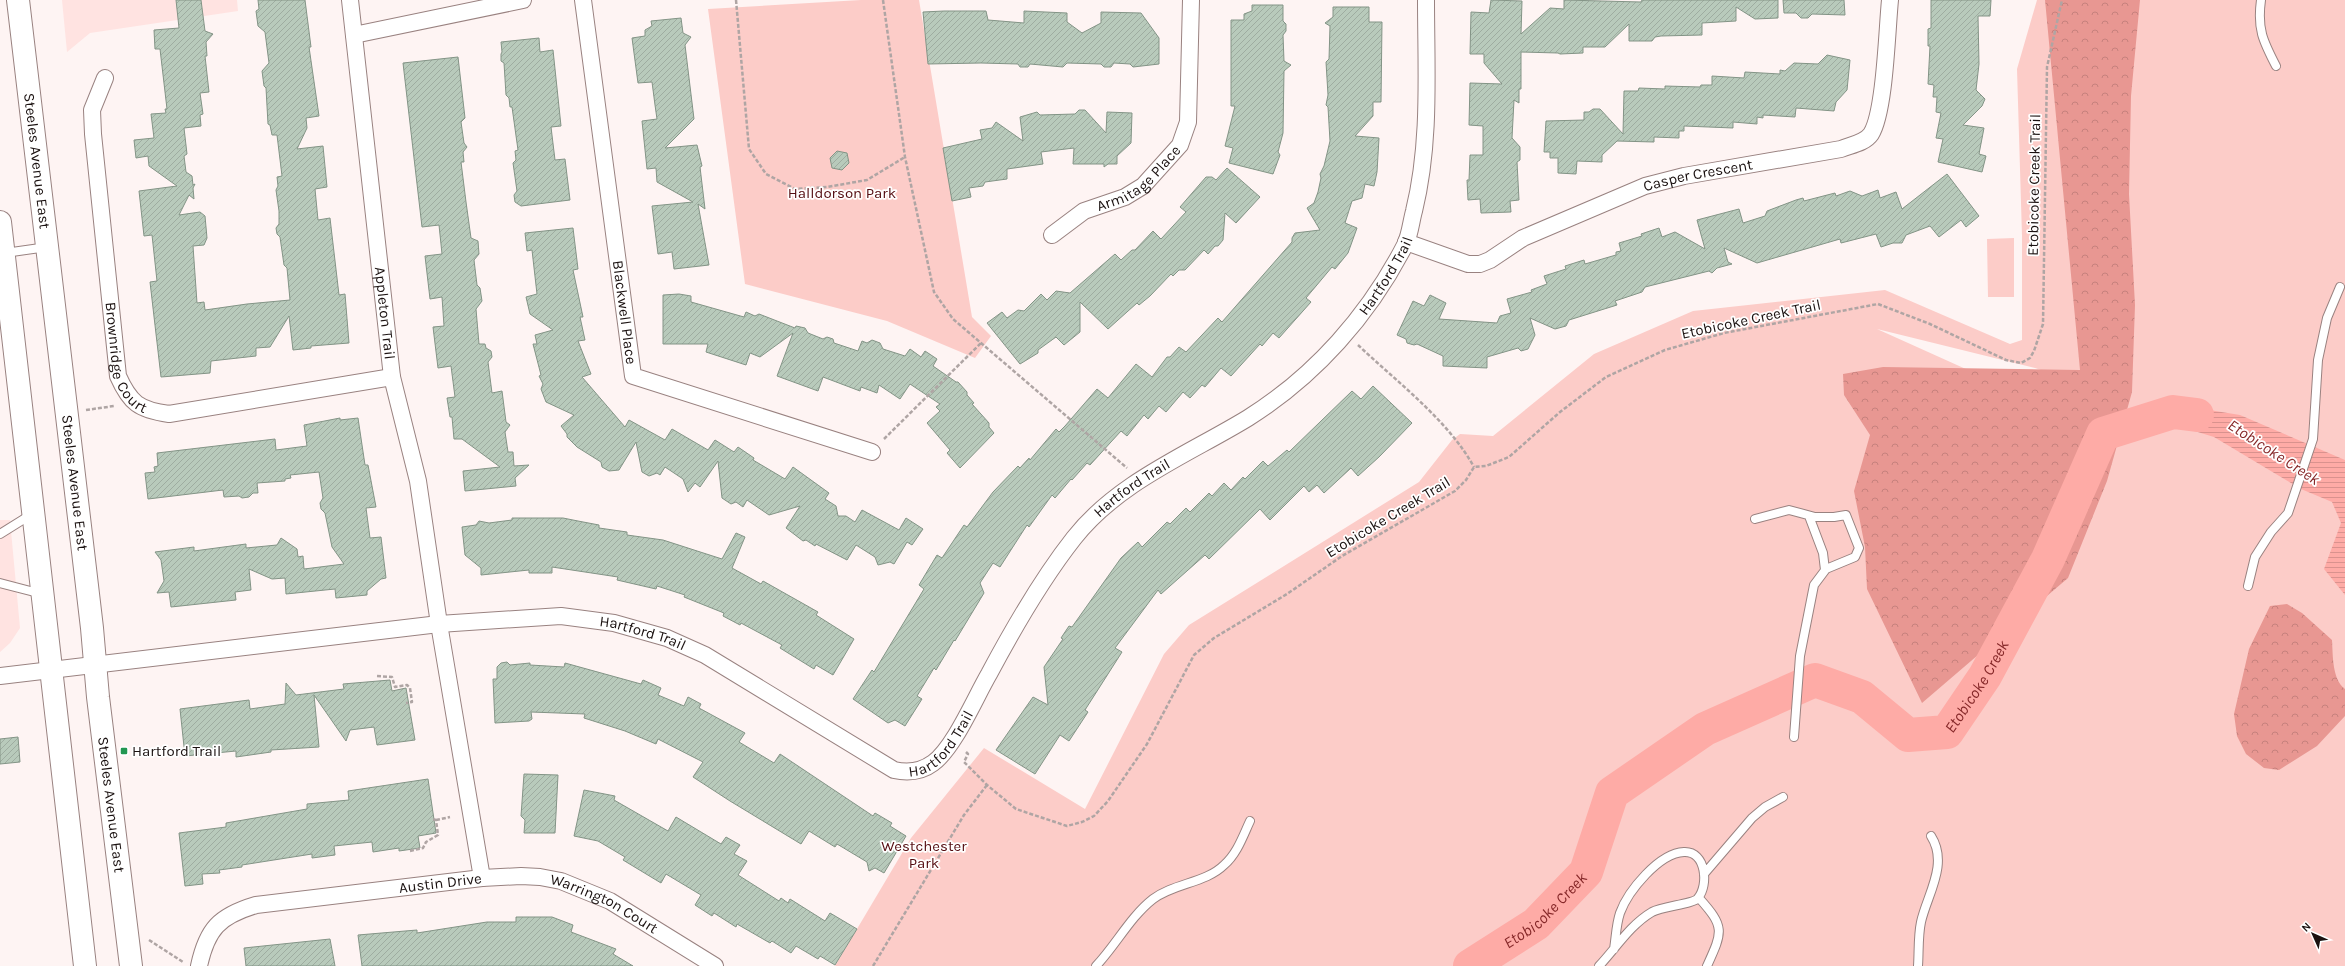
<svg xmlns="http://www.w3.org/2000/svg" width="2345" height="966" viewBox="0 0 2345 966" font-family="Karla,sans-serif">
<defs>
<pattern id="forest-crowns" width="20" height="18" patternUnits="userSpaceOnUse"><rect width="20" height="18" fill="#e89792"/><path d="M2 6a3 3 0 1 1 6 0M12 15a3 3 0 1 1 6 0" fill="none" stroke="#c6817d"/></pattern>
<pattern id="water-rules" width="6" height="5" patternUnits="userSpaceOnUse"><rect width="6" height="5" fill="#feaba6"/><path d="M0 2.5h6" fill="none" stroke="#d9928e"/></pattern>
<pattern id="building-hatch" width="6" height="6" patternUnits="userSpaceOnUse"><rect width="6" height="6" fill="#b8cabb"/><path d="M-1 1l2-2M0 6l6-6M5 7l2-2" fill="none" stroke="#9eaca0"/></pattern>
</defs>
<rect width="100%" height="100%" fill="#fef4f3"/>
<path fill="#ffe3e1" d="M62 0H237L238 11 90 33 67 52Z
M0 520H10L20 628 10 643 0 652Z"/>
<path fill="#fcccc8" fill-rule="evenodd" d="M861 0H919L972 317 991 336 975 358 887 321 745 284 708 9Z
M2037 0H2345V966H835L911 838 984 748 1085 809 1164 654 1189 625 1419 482 1452 440 1460 434 1493 436 1594 354 1693 311 1885 290 2010 344 2022 340V236L2017 69ZM1877 329 2035 368 2068 379 2028 397Z
M2014 238V297H1988L1987 239Z"/>
<path fill="url(#forest-crowns)" d="M2045 0H2140L2131 96 2129 194 2135 305 2132 392 2107 481 2068 578 1922 703 1867 589 1865 547 1854 491 1870 435 1844 395 1843 374 1883 367 2080 370Z
M2287 604 2302 613 2332 640C2333 656 2332 679 2345 689V716L2317 746 2279 770 2264 768 2246 754 2237 736 2234 714 2249 649 2270 606Z"/>
<path fill="url(#water-rules)" d="M2197 408 2240 415 2345 460V595L2324 569 2341 523 2332 502 2301 489 2214 437 2142 415Z"/>
<g fill="none" stroke-linecap="round" stroke-linejoin="round">
<path stroke="#feaba6" stroke-width="34" id="s1" d="M1470 966 1536 924 1586 872 1612 793 1705 729 1815 680 1862 697 1908 735 1947 732 1985 676 2048 559 2103 434 2173 412 2197 415"/>
</g>
<path fill="url(#building-hatch)" stroke="#839486" d="M176 0H201L205 31 213 34 206 42 207 56H205L209 92 200 93 203 114 200 115 201 126 184 128 187 154 184 156 186 172 192 176 193 185 195 184 193 188 194 199 189 195 179 215 200 212 205 216 207 238 204 245 193 246 197 303 204 302 205 310 247 304 290 300 287 268 284 265 280 237 277 234 276 228 279 224V211L276 190 278 186 277 177 282 176 277 135H272L270 125 268 124 266 88 264 86 262 71 269 63 265 32 258 26 256 11 259 9 258 0H305L311 47H309L319 116 306 118 307 128 297 149 323 146 327 187 315 189 318 220 330 218 339 295 345 294 349 343 311 346V348L293 350 289 316 270 347 256 348V356L211 361 210 373 161 377 150 282 157 281 152 235 144 236 139 191 177 186 149 166 148 156 136 158 134 140 154 138 151 114 166 113 165 109H167L160 49H155L154 30 179 28Z
M1491 0 1522 1 1521 34 1550 8 1564 9V0L1641 2 1642 0H1778V18L1755 19 1736 7V21L1702 23V35L1661 36 1655 37 1652 41H1629V24L1605 47H1583V53L1560 54 1558 53 1521 52V89H1519V103L1514 100 1512 138 1520 147V160L1517 162 1519 200 1510 201 1511 212 1481 213 1480 199 1468 200 1467 180H1469L1470 155H1483V126L1469 125 1470 83 1502 84 1484 63V54H1470L1471 12 1489 13Z
M1783 0H1844L1845 15 1812 14 1808 18H1801L1796 13H1784Z
M1931 0H1991L1990 16H1978L1979 64 1976 90 1985 99 1982 106 1963 125 1984 128 1979 154 1986 156 1982 172 1938 162 1943 139 1936 138 1941 113 1936 112 1937 97H1933L1934 85 1928 84 1930 46H1928V29L1931 28Z
M1252 5H1283V21L1286 24V31L1283 35 1284 61 1291 65 1284 71 1283 133 1278 152 1280 155 1273 174 1229 163 1233 148 1225 146 1235 106H1231V20H1244V14L1252 11Z
M1333 7H1369V22H1382L1381 102H1373V116L1355 136 1379 138 1377 172 1374 186 1365 184 1362 198 1352 201 1345 223 1357 228 1348 253 1335 269 1332 267 1306 298 1311 302 1279 338 1273 333 1262 346 1260 344 1231 376 1221 368 1205 387 1202 385 1190 398 1183 392 1166 412 1159 406 1148 419 1144 415 1127 436 1121 431 1090 465 1087 463 1072 480 1071 479 1055 498 1052 495 1029 527 1027 525 1000 567 993 563 980 583 984 593 955 641 954 640 936 670 934 668 917 696 922 699 905 726 895 720 888 723 853 699 872 670 874 672 924 589 919 585 937 555 942 558 964 525 967 527 993 492 1018 466 1020 468 1029 458 1030 460 1056 429 1059 432 1065 426 1097 389 1108 398 1136 364 1152 377 1167 357H1170L1179 347 1186 352 1218 318 1222 322 1292 242V238L1295 233 1320 230 1307 208 1314 203 1318 192 1321 178 1320 174 1324 166 1330 141 1328 107 1326 105 1328 95 1326 62 1329 59 1330 26 1325 23 1333 17Z
M944 11H986L988 20 1024 23V11L1067 13V22L1082 33 1101 23V12L1141 13 1159 38V64L1133 67 1130 64 1114 63 1111 67H1104L1101 64 1067 63 1063 67 1030 64 1028 67H1020L1018 64 981 63 928 64 923 12Z
M681 18 683 33 691 37 685 45 694 119 665 148 697 145 702 166 700 167 705 209 698 204 709 265 674 269 672 252 658 254 652 206 693 202 657 182 656 168 647 169 642 121 657 119 655 105 652 82 638 83 632 38 645 36V30L652 26 651 21Z
M539 38 540 52 553 50 561 126 551 127 555 160 565 159 570 200 521 206 515 202 514 195 517 191 513 163 516 160 515 151 518 150 512 107H510L509 98 506 95 504 63 501 61V54L502 52 501 42Z
M1827 55 1850 60 1847 90 1836 102 1834 111 1796 108 1795 117 1763 115V118L1757 117V124L1733 122V128L1684 126V131H1679V138L1654 137V142L1617 141 1602 155V162L1577 161 1576 174 1558 173V158H1550V152H1544L1546 121 1584 120V112H1589L1593 109H1600L1623 134 1624 91H1638L1639 88 1665 89V86L1700 87 1701 85H1712V76L1744 78 1745 72 1780 74V70L1785 71 1794 63 1818 64Z
M458 57 465 118 461 122 464 143 467 147 463 152 464 162H461L466 202 471 238 478 241 479 254 474 260 477 285 480 288 482 301 476 309 479 344H485L486 348 491 351 492 357 488 362 492 393 502 391 506 422 510 425 505 432 508 452H513L514 466 529 465 515 478 516 486 465 491 463 471 500 467 462 439H454L452 417H450L447 398 455 397 451 366 438 368 433 327 444 326 442 297 430 299 425 256 442 254 439 225 422 227 403 63Z
M1079 110H1085L1106 133 1107 112 1132 113 1131 143 1117 156V164H1108L1104 167V164H1073L1074 148 1041 152 1043 164 1007 169V179L985 182 983 186 969 188 971 197 952 201 943 148 982 139 980 130 992 128 996 122 1023 141 1020 117 1037 112 1040 115 1075 114Z
M837 151 847 153 849 163 842 170 832 168 830 158Z
M1227 168 1260 197 1236 223 1225 213 1223 240 1218 246H1215L1208 254 1204 250 1185 270H1179L1173 276 1171 274 1150 296 1139 305 1137 303 1108 329 1080 302V332L1064 345 1056 337 1038 350V353L1020 364 987 323 1002 312 1007 318 1018 310 1024 311 1041 294 1047 300 1056 291 1070 293 1115 254 1121 260 1132 250H1135L1153 231 1161 239 1186 212 1180 207 1206 177H1212L1216 180Z
M1947 174 1979 216 1966 227 1961 220 1939 237 1930 226 1906 235 1902 243H1893L1881 247 1876 234 1841 243 1840 239 1757 263 1724 248 1728 262 1732 264 1717 268 1712 273 1709 271 1645 287 1642 292 1615 301 1617 305 1569 320 1566 326 1555 329 1530 318 1535 335 1528 349 1521 351 1518 348 1487 357V368L1443 366V356L1417 344 1414 345 1407 343 1406 339 1397 335 1413 301 1424 306 1430 295 1446 303 1439 319 1497 323 1500 316 1511 313 1507 299 1532 292 1531 290 1547 284 1544 276 1566 269 1565 266 1584 260 1585 264 1616 255V252L1621 251 1619 243 1642 236 1641 234 1659 228 1662 237 1675 232 1705 249 1697 220 1739 209 1743 223 1765 216 1767 211 1796 200 1803 198 1804 201 1835 193 1836 196 1850 191 1862 196 1878 190 1880 198 1896 192 1902 209Z
M573 228 578 269 573 270 583 317H580L585 340 578 341 591 374 582 377 625 427 629 420 665 440 672 429 708 450 715 440 734 452 738 447 754 458 753 460 785 479 793 467 829 493 825 499 836 506 838 516H846L855 522 862 510 899 530 906 518 923 529 912 545 907 542 894 564 890 562 878 565 875 557 856 545 847 560 816 544 815 546 806 540 803 541 786 528 800 506 769 515 747 500 743 507 736 502 731 504 722 498 718 461 700 487 695 483 688 492 683 479 665 467 660 475 657 473 649 476 642 472 636 442 619 470 609 471 602 467 601 462 577 447 567 437V434L561 426 574 415 546 402 541 389 543 384 539 376 541 375 533 344H537L535 335 553 330 530 314 526 297 537 294 532 250 527 251 525 233Z
M679 294 691 296V302L744 317 746 312 755 316 759 314 795 328 796 326 805 328 808 333 823 339 827 337 833 339 834 343 858 351 862 341 867 343 872 340 880 343 883 349 905 356 910 349 921 357 925 351 937 359 933 366 956 382H958L967 392V395L974 403 972 404 989 423V427L994 433 960 468 947 453 950 450 927 423 940 411 936 407 940 404 910 384 900 399 879 385 877 393 861 387 860 391 823 377 818 391 777 376 793 333 760 357 750 353 746 365 706 352 708 344H663V295Z
M1373 386 1412 423 1379 457 1358 476 1351 468 1324 493 1317 485 1309 492 1304 486 1270 520 1260 509 1209 559 1205 555 1161 594 1158 590 1115 648 1122 652 1085 710 1088 712 1069 741 1060 735 1035 774 996 750 1033 697 1048 705 1044 667 1063 639 1061 638 1069 626 1072 627 1121 558 1138 542 1142 547 1167 522 1170 524 1186 508 1190 512 1209 493 1212 496 1224 483 1231 490 1243 477 1245 479 1263 461 1268 466 1287 450 1289 452 1352 391 1361 399Z
M340 418V420L358 418 365 465H368L376 507 366 508 370 538 381 537 386 578 381 579 367 591V595L336 598 335 589 286 594 285 578 272 579 249 569 251 590 235 592 236 600 171 607 169 592 157 593 164 581 161 560 155 552 194 547V551L246 544V548L277 545 281 538 297 549 298 557 303 556 304 569 344 564 332 547 325 513 321 509 320 503 323 498 319 472 290 475 291 478 285 479V481L257 483 258 493H253L249 497 242 498 239 496 224 497 223 490 148 499 145 473 155 472 154 467 158 466 157 453 275 439 276 450 307 446 304 425Z
M512 518H563L578 521 599 525V528L627 532V535L663 540 722 559 736 533 745 537 732 568 761 584 763 581 818 612 816 615 854 639 833 675 816 665 814 669 780 648 782 645 741 623 740 625 723 616 724 613 684 597 685 595 657 586 656 589 617 580 618 577 552 567V573H529V570L481 575V568L465 555 462 527 476 525 479 521 489 523 512 520Z
M507 662 510 665 530 663V665L564 667 565 663 641 684 643 680 661 688 658 695 684 706 688 697 701 704 699 708 745 733 739 742 774 763 780 754 873 816 875 813 892 823 890 826 906 836 884 873 875 868 869 871 867 862 837 844 835 847 809 831 801 844 730 801 693 777 703 762 658 739 656 744 625 731 584 718 585 714 531 712 532 719 529 721 495 723 493 679H497V667L501 663Z
M390 680 392 691 406 688 415 740 377 745 374 727 350 730 346 741 314 695 319 747 271 750V752L236 757V751L185 756 180 709 249 700 250 709 285 704 286 683 296 695 344 689 343 684Z
M18 737 20 762 0 764V739Z
M524 774 558 775 555 833H524L525 820 521 816Z
M428 779 436 833 418 836 420 848 399 851V848L373 852 372 842 334 846 335 855 312 858V854L242 865V867L219 870 220 873 202 874 203 884 185 886 179 833 226 827V823L307 809V804L349 800 348 791Z
M584 790 615 796 614 800 668 831 676 817 721 844 726 837 740 845 734 854 747 861 738 875 779 901 781 898 788 903 790 899 825 921 830 913 857 929 835 965 820 956 818 959 796 946 791 953 772 941 770 943 737 924 736 927 714 913 712 916 695 905 701 895 666 874 661 883 623 860 625 857 598 841 574 836Z
M516 917H552L573 925 571 932 616 949 613 954 633 966H362L358 935 417 930V933L487 922H516Z
M330 939 335 966H246L244 948Z"/>
<g fill="none" stroke-linecap="round" stroke-linejoin="round">
<defs>
<path id="lane" d="M2261 0C2257 29 2263 41 2276 66
M5 253 47 247
M1809 516 1823 553 1825 570
M1755 519 1789 510 1815 517H1834L1846 515 1859 548 1855 557 1826 569 1814 585 1800 656 1794 737
M0 534 32 514
M0 583 42 594
M2248 586 2255 557 2271 532 2288 513 2313 439 2318 360 2327 318 2340 287
M1704 874 1752 818 1765 807 1783 797
M1699 898C1725 927 1723 931 1707 966
M1096 966C1116 945 1130 917 1153 899 1174 883 1206 883 1224 865 1237 854 1243 836 1250 821
M1599 966C1616 948 1630 925 1652 912 1663 906 1694 904 1698 898 1709 885 1706 851 1684 852 1659 853 1628 891 1620 913 1616 925 1616 937 1614 949
M1918 966C1919 952 1918 936 1921 922 1927 895 1949 864 1931 836"/>
<g id="street">
<path id="s2" d="M350 0 392 377 418 481 439 624 482 878"/>
<path id="s3" d="M583 0 633 376 872 452"/>
<path d="M354 35 523 0"/>
<path id="s4" d="M105 78 92 110 93 134 118 376C130 403 139 410 169 414L392 377"/>
<path id="s5" d="M1052 235 1084 211 1125 197 1143 186 1180 145 1188 122 1191 0"/>
<path id="s6" d="M1406 242 1468 264H1480L1490 260 1523 238 1645 186 1684 176 1841 149C1851 145 1865 143 1871 134 1885 112 1887 29 1890 0"/>
<path id="s7" d="M0 676 439 624 561 616 614 623 667 638 705 655 894 770C908 773 921 772 933 763 954 748 975 698 989 674 1014 627 1041 580 1074 538 1118 482 1189 454 1248 418 1315 376 1369 315 1405 245 1410 235 1411 222 1414 211 1431 142 1426 70 1426 0"/>
<path id="s8" d="M199 966C207 929 219 916 256 905L482 878 521 876 540 877 561 881 610 901 715 966"/>
</g>
<g id="secondary">
<path id="s9" d="M18 0 92 628 98 697 131 966"/>
<path d="M0 222 85 966"/>
</g>
</defs>
<use href="#lane" stroke="#998280" stroke-width="10"/>
<use href="#street" stroke="#998280" stroke-width="18"/>
<use href="#secondary" stroke="#998280" stroke-width="24"/>
<path stroke="#afa5a4" stroke-width="2.5" stroke-dasharray="4 2" stroke-linecap="butt" d="M736 0 749 149 766 174 795 189 827 187 867 180 905 157
M883 0 905 157 934 292 953 319 1127 468
M1358 345C1397 382 1448 420 1474 467
M86 410 114 406
M884 439 982 342
M377 676 392 677 395 687 407 685 410 688 412 702 406 703
M966 752 968 754 964 762 987 785 1016 809 1067 826 1082 822 1094 816 1108 801 1147 744 1194 655 1214 638 1287 594 1342 556 1455 491 1466 480 1474 467 1486 466 1509 457 1560 412 1606 377 1665 350 1724 333 1878 304 1930 324 2006 360 2021 363 2030 358 2034 351 2043 324 2047 67 2062 0
M436 820 450 817
M410 851 423 848 426 842 438 835 436 820 432 819
M149 940 183 962
M873 966 964 815 987 785"/>
<use href="#lane" stroke="#fff" stroke-width="8"/>
<use href="#street" stroke="#fff" stroke-width="16"/>
<use href="#secondary" stroke="#fff" stroke-width="22"/>
</g>
<rect fill="#229651" stroke="#fff" stroke-width="1.5" x="120" y="747" width="8" height="8" rx="2"/>
<g text-anchor="middle" dominant-baseline="central" stroke-width="3.5" stroke-linejoin="round" paint-order="stroke">
<g font-size="15" fill="#1a1110" stroke="#fff">
<text stroke="none"><textPath href="#s9" startOffset="162">Steeles Avenue East</textPath></text>
<text stroke="none"><textPath href="#s5" startOffset="105">Armitage Place</textPath></text>
<text stroke="none"><textPath href="#s6" startOffset="315">Casper Crescent</textPath></text>
<text transform="translate(2034 185) rotate(-89)">Etobicoke Creek Trail</text>
<text stroke="none"><textPath href="#s7" startOffset="1656">Hartford Trail</textPath></text>
<text stroke="none"><textPath href="#s3" startOffset="315">Blackwell Place</textPath></text>
<text stroke="none"><textPath href="#s2" startOffset="315">Appleton Trail</textPath></text>
<text transform="translate(1751 319) rotate(-12)">Etobicoke Creek Trail</text>
<text stroke="none"><textPath href="#s4" startOffset="287">Brownridge Court</textPath></text>
<text stroke="none"><textPath href="#s9" startOffset="486">Steeles Avenue East</textPath></text>
<text stroke="none"><textPath href="#s7" startOffset="1320">Hartford Trail</textPath></text>
<text transform="translate(1388 517) rotate(-31)">Etobicoke Creek Trail</text>
<text stroke="none"><textPath href="#s7" startOffset="648">Hartford Trail</textPath></text>
<text stroke="none"><textPath href="#s7" startOffset="995">Hartford Trail</textPath></text>
<text stroke="none"><textPath href="#s9" startOffset="810">Steeles Avenue East</textPath></text>
<text stroke="none"><textPath href="#s8" startOffset="275">Austin Drive</textPath></text>
<text stroke="none"><textPath href="#s8" startOffset="445">Warrington Court</textPath></text>
</g>
<g font-size="15" fill="#540c10" stroke="#fff">
<text x="842" y="193">Halldorson Park</text>
<text x="924" y="846">Westchester<tspan x="924" dy="17">Park</tspan></text>
</g>
<g font-size="15" fill="#1a1110" stroke="#fff" text-anchor="start">
<text x="132" y="751">Hartford Trail</text>
</g>
<g font-size="16" font-style="italic" fill="#862829" stroke="#fff">
<text transform="translate(2274 452) rotate(33)">Etobicoke Creek</text>
<text stroke="none"><textPath href="#s1" startOffset="670">Etobicoke Creek</textPath></text>
<text stroke="none"><textPath href="#s1" startOffset="94">Etobicoke Creek</textPath></text>
</g>
</g>
<g transform="translate(2313 934) rotate(315)" stroke="#ffffff" stroke-width="3" paint-order="stroke">
<path d="M0-3L7 15L0 10L-7 15Z" fill="#1a1110"/>
<text y="-6" font-size="11" font-weight="bold" text-anchor="middle" fill="#1a1110">N</text>
</g>
</svg>
